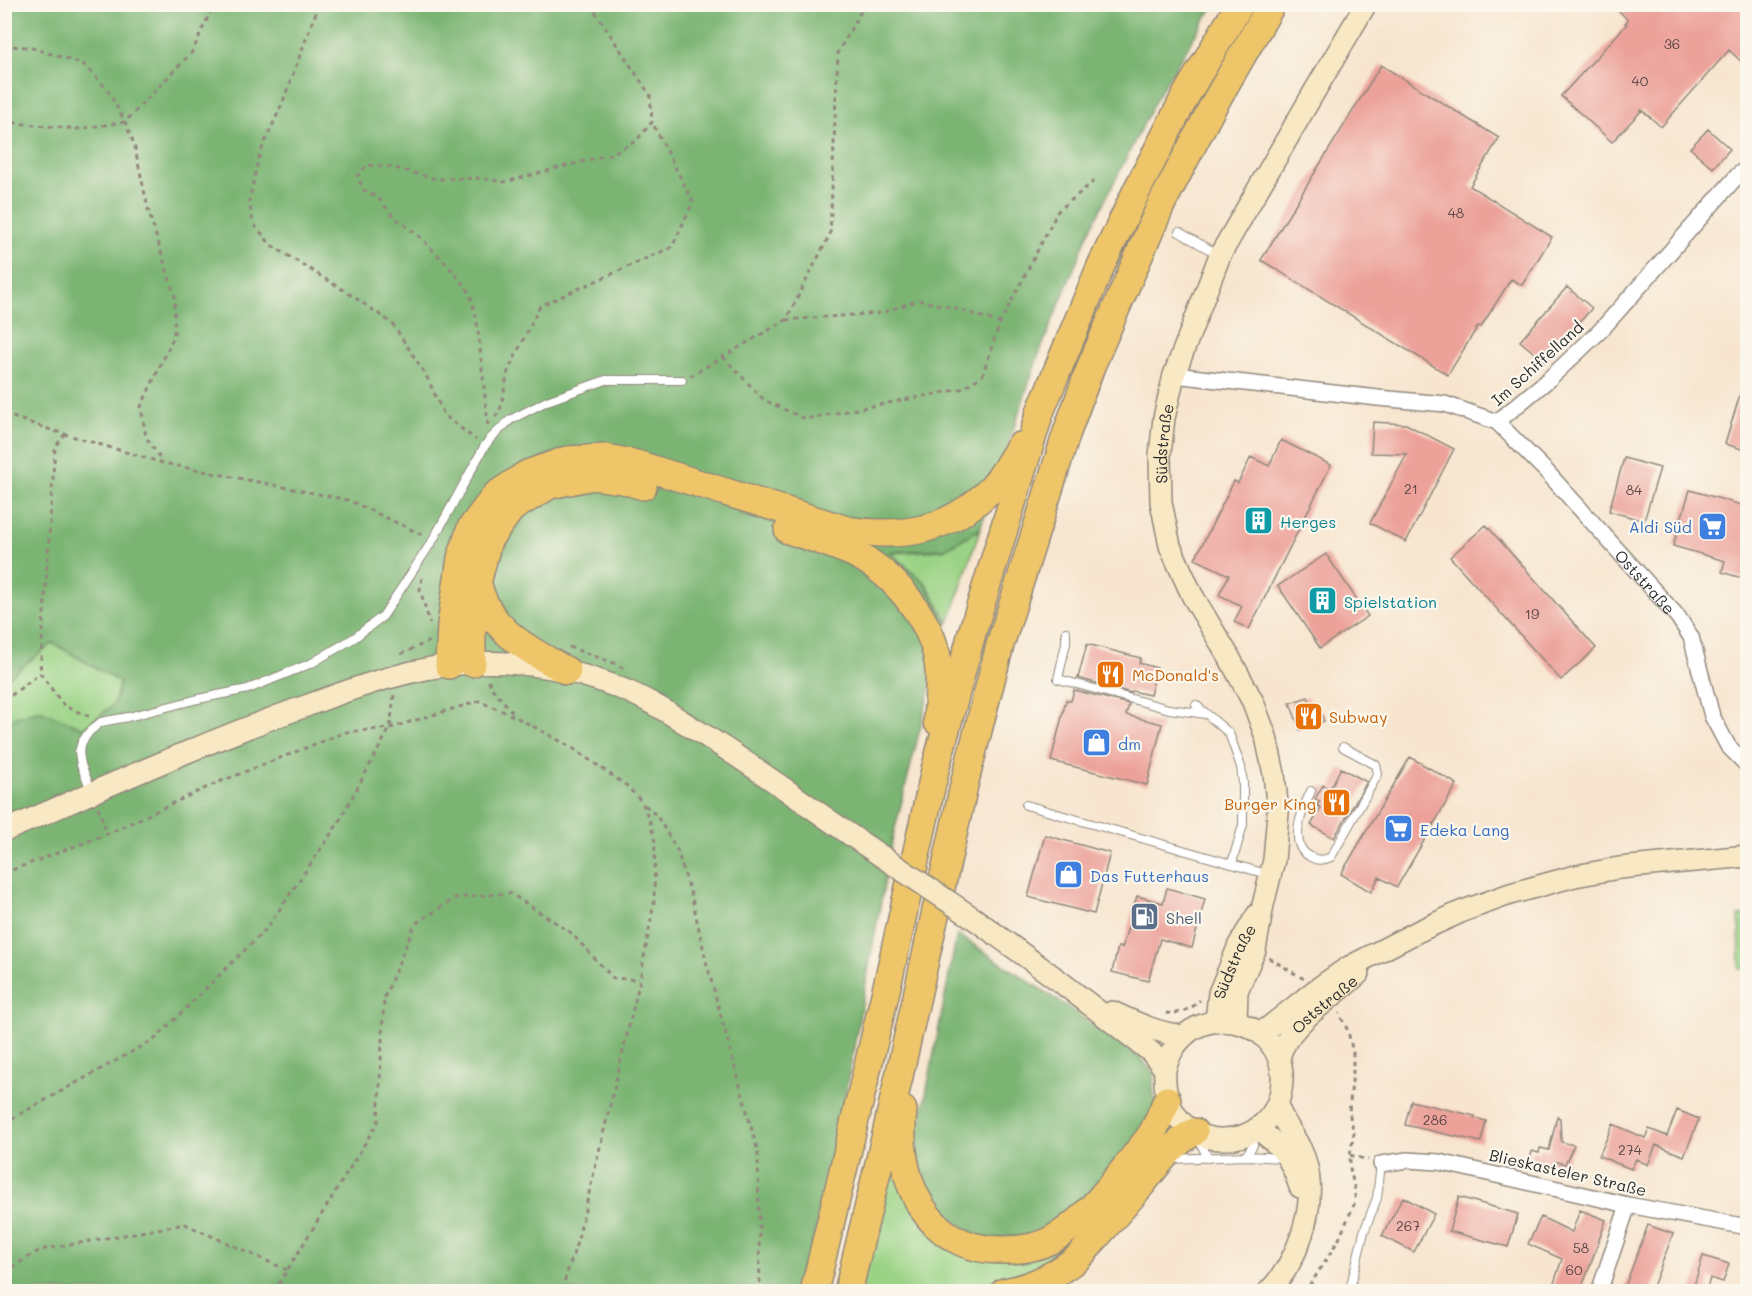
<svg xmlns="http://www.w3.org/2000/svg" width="1752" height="1296" viewBox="0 0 1752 1296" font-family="Mali,sans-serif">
<rect width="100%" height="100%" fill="#fbf7ec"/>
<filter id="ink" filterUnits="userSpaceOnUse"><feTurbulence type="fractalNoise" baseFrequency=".0167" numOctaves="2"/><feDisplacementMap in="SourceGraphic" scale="12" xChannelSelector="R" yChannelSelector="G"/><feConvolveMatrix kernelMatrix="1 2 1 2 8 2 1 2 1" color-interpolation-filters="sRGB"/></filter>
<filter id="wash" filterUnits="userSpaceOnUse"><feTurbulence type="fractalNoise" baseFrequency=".008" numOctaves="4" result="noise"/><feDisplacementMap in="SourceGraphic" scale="24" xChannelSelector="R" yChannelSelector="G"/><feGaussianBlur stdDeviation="1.35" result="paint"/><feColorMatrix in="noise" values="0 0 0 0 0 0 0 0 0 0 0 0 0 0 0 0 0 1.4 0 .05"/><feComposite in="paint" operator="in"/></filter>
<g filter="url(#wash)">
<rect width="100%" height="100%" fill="#f7e5cf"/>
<path fill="#9bd386" stroke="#637f58" stroke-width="1.5" d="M980 529 949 623 926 583 891 553 943 550Z
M53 643 120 682 114 704 84 728 39 710 5 721 4 680Z
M1747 915V968L1740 969 1739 916Z
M890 1174 899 1179 930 1234 1093 1216 1076 1247 1024 1277 951 1291 859 1292Z"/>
<path fill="#7cb573" stroke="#54704f" stroke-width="1.5" d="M5 5H1214L1158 95 1088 234 1037 359 980 529 945 549 890 552 925 584 947 622 893 836 829 1182 799 1291H5L4 721 39 710 84 728 114 704 120 682 53 643 5 680Z
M957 934 1062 1003 1140 1058 1154 1073 1153 1088 1156 1104 1145 1132 1064 1223 1041 1235 982 1239 952 1220 932 1201 921 1178 916 1154 919 1130Z"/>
<g id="blocks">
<path fill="#eca199" d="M1612 4H1748V68L1729 50 1661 127 1642 110 1612 142 1561 96 1627 24 1625 23 1628 20Z
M1381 65 1499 138 1470 186 1552 237 1522 285 1511 279 1481 327 1478 326 1448 375 1261 260Z
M1708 129 1730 149 1713 168 1690 148Z
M1567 287 1592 308 1545 362 1520 341Z
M1744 381 1748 382V451L1725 444Z
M1373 422 1406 424 1454 449 1406 542 1370 523 1407 454 1371 453Z
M1281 440 1331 465 1249 629 1234 622 1242 606 1219 595 1229 575 1195 559 1234 481 1238 483 1251 457 1269 466Z
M1624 458 1660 468 1644 521 1609 511Z
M1690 490 1748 507V580L1722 572 1725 561 1673 546Z
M1486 525 1596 648 1561 680 1450 557Z
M1326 554 1368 616 1320 648 1278 586Z
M1087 644 1141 658 1139 663 1157 668 1150 695 1132 691 1131 693 1078 678Z
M1074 690 1129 704 1126 715 1162 724 1147 785 1051 761 1066 700 1071 701Z
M1308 697 1313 710 1319 707 1324 721 1300 730 1290 703Z
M1410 757 1457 784 1397 887 1379 877 1371 892 1341 874Z
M1341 768 1367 782 1334 838 1311 825 1321 808 1317 805 1320 801 1315 799 1323 785 1330 789Z
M1045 835 1110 853 1094 914 1028 897Z
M1167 888 1205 899 1192 948 1160 939 1148 981 1112 972 1118 947 1122 948 1137 896 1163 903Z
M1411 1101 1475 1116 1474 1118 1486 1121 1481 1142 1405 1125Z
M1677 1110 1699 1119 1684 1156 1656 1145 1648 1165 1636 1159 1631 1169 1599 1156 1613 1124 1645 1138 1649 1129 1667 1136Z
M1557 1117 1560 1118 1561 1142 1574 1145 1565 1164 1556 1162 1554 1172 1529 1164 1532 1151 1539 1153 1540 1148 1549 1150Z
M1403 1197 1434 1214 1414 1252 1382 1236Z
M1459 1197 1518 1214 1508 1247 1449 1231Z
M1580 1210 1606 1220 1591 1263 1580 1292H1551L1562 1259 1528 1244 1541 1217 1572 1232Z
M1648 1225 1673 1234 1651 1292H1623Z
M1703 1256 1729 1264 1723 1282 1710 1278 1706 1292H1692Z"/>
</g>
</g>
<g filter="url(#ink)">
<use href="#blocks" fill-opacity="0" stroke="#91887d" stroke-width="1.5"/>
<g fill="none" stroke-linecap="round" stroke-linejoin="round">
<defs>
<path id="lane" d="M1179 232 1219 255
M1066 632V643L1058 679 1169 709 1206 714
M1196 705 1229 733 1241 767 1243 783V825L1232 863
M1311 791C1303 808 1287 844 1309 856 1316 861 1323 861 1331 857L1378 774 1376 765 1343 747
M92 792 81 765 79 752 82 742 89 732 101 722 128 717 198 699 248 689 312 663 354 638 383 616 433 540 484 447 490 439 510 420 547 401 606 380H682
M1026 805 1270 875
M1198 1138 1208 1158
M1246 1156 1253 1145 1254 1132
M1172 1159 1246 1156 1282 1158
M1351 1285 1364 1232 1377 1198 1381 1164"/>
<g id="street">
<path d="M1174 375 1378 398 1445 404 1497 422 1549 379 1601 330 1738 175 1748 167"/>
<path id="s1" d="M1497 422 1546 471 1678 617 1691 637 1712 716 1728 746 1748 766"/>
<path d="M1381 1164 1407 1160 1439 1162 1628 1205 1748 1227"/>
<path d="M1599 1292 1628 1205"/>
</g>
<g id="secondary">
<path d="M4 831C104 788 204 742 306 706 359 686 413 667 470 663 524 660 578 670 627 691 651 701 672 715 693 728 752 764 808 806 865 845"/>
<path d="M976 920 1062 983 1151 1052 1165 1069C1159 1162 1280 1159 1282 1080 1283 1066 1278 1053 1269 1042 1248 1017 1206 1014 1183 1037 1173 1046 1169 1057 1165 1069"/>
<path d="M1112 1012C1136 1023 1157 1033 1183 1036"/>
<path id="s2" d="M1216 1021 1219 993 1239 945 1257 915"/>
<path id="s3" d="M1236 1022 1237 991 1255 950 1263 905 1274 860 1278 813 1274 774 1266 737 1253 702 1229 657 1192 595 1170 546 1161 502 1160 455 1164 418 1174 375 1220 255 1310 99 1366 4"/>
<path d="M1259 1032 1268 1028 1317 989 1347 968 1419 931 1463 911 1510 894 1575 876 1619 868 1748 856"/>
<path id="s4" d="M1279 1058C1288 1022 1333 999 1359 973"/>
<path d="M1258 1129C1283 1148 1290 1156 1300 1187"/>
<path d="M1268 1292C1301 1260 1322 1192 1301 1150 1294 1135 1283 1122 1277 1105"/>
</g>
<path id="highway" d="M788 530C810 537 837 545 857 555 897 576 936 625 939 671 940 687 938 705 937 721
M478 584C488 630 529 650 567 671
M472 663V625L478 580 488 540 512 508 550 485 593 476 623 480 643 486
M449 665 451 625 461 558 471 528 496 495 527 474 567 460 607 458 636 464 847 530C903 538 946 532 988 492 1001 480 1010 461 1020 446
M903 1110C895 1179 926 1252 1005 1250 1021 1250 1039 1247 1053 1239 1085 1221 1107 1190 1130 1162 1137 1152 1146 1143 1152 1133 1158 1123 1162 1111 1167 1100
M814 1292 887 986 935 770 972 633 1040 412 1100 268 1137 190 1186 95 1240 4
M848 1292 887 1130 965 781 1000 645 1067 432 1091 366 1161 205 1213 106 1272 4
M1004 1292C1029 1288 1054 1276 1075 1260 1083 1254 1090 1244 1097 1236 1112 1219 1127 1202 1142 1184 1157 1165 1172 1144 1194 1132"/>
</defs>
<use href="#lane" stroke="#91887d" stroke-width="10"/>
<use href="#street" stroke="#91887d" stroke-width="18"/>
<use href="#secondary" stroke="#91887d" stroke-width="24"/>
<use href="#highway" stroke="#91887d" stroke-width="30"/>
<path stroke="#91887d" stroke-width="3" stroke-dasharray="4.5 4.5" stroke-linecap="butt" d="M319 4 282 104 260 153 249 201 253 223 271 245 348 293 392 323 426 375 444 415 476 440
M4 46 29 47 83 64 107 89 125 122 134 144 149 213 175 297 174 336 141 407 146 437 162 461
M4 122 78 129 125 122 192 52 214 4
M786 320 881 313 919 300 958 309 1000 323
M723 357 764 400 805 419 961 389 982 376 1000 323 1058 211 1094 181
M690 376 786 320 830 234 838 52 865 4
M4 414 51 430 163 463 348 500 423 535
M495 417 500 411 508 371 540 306 672 247 693 202 652 122
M488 425 477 321 470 293 453 271 420 237 393 216 378 198 364 190 357 176 367 165 391 167 436 179 477 178 505 182 611 154 636 141 652 122 650 95 590 4
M65 434 55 447 40 673 64 706 91 717
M422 578 420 589 430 624
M569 647 614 663 624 669
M401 654 430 641
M489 680 490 686 515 715
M4 701 40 673
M645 805 657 816 677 850 692 898 706 961 758 1152 760 1292
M98 807 107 834
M4 873 107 834 214 784 346 732 390 728 479 701 516 717 571 747 627 786 642 802 650 822 655 842 654 902 640 980 578 1239 561 1292
M1269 958 1304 979
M1166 1013C1179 1014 1191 1010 1200 1000
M4 1123 155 1039 267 928 337 825 390 728 394 695
M1350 1155 1368 1160
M4 1272 40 1250 185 1224 287 1270
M274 1292 378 1122 384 998 415 924 455 898 510 893 570 932 613 978 639 980
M1303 1292 1312 1282 1339 1239 1355 1202V1191L1350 1168V1155L1354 1133 1349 1112 1353 1071V1053L1348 1031 1339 1013"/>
<use href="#lane" stroke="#fff" stroke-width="8"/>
<use href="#street" stroke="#fff" stroke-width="15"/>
<use href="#secondary" stroke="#f8e8c3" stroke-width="21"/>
<use href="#highway" stroke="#eec569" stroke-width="27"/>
<defs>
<path id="secondary-bridge" d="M865 845 976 920"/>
</defs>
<use href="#secondary-bridge" stroke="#91887d" stroke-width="24" stroke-linecap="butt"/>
<use href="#secondary-bridge" stroke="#f8e8c3" stroke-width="21"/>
</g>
</g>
<defs>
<symbol id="building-square" viewBox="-11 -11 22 22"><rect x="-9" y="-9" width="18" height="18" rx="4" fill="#0f9aa8" stroke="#fbf7ec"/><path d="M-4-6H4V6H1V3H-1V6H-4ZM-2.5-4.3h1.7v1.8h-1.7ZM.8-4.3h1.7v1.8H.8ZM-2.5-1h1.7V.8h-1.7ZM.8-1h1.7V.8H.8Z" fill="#fff"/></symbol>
<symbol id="supermarket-square" viewBox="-11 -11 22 22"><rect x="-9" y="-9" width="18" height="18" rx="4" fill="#3f7fe0" stroke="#fbf7ec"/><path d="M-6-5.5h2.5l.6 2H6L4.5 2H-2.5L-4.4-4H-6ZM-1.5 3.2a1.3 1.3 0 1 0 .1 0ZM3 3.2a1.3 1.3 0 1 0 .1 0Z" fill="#fff"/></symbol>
<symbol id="restaurant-square" viewBox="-11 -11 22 22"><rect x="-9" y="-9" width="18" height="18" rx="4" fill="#e8710a" stroke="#fbf7ec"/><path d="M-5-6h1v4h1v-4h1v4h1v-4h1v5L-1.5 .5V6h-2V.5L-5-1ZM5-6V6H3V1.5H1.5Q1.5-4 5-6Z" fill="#fff"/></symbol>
<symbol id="shop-square" viewBox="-11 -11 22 22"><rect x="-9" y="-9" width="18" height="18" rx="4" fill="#3f7fe0" stroke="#fbf7ec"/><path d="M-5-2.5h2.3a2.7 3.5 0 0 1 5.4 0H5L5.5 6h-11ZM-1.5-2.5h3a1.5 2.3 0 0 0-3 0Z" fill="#fff"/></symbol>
<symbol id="fuel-square" viewBox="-11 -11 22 22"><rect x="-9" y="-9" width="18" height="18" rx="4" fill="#5c6f8a" stroke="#fbf7ec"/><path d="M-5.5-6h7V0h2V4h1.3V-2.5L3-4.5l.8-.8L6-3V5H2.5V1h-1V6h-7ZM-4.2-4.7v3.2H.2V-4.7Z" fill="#fff"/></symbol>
</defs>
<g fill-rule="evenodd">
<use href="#building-square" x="1242" y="504" width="33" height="33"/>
<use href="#supermarket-square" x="1696" y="510" width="33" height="33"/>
<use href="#building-square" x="1306" y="584" width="33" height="33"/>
<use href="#restaurant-square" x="1094" y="658" width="33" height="33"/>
<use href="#restaurant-square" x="1292" y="700" width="33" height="33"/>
<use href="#shop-square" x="1080" y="726" width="33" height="33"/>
<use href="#restaurant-square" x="1320" y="786" width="33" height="33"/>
<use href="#supermarket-square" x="1382" y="812" width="33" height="33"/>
<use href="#shop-square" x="1052" y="858" width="33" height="33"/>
<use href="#fuel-square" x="1128" y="900" width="33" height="33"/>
</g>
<g text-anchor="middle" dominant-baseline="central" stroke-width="4.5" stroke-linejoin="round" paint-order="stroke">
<g font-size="14" fill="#5b4846">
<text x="1672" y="43">36</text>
<text x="1640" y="80">40</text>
<text x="1456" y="212">48</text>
<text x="1411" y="488">21</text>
<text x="1634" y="489">84</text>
<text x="1532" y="613">19</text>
<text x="1435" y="1119">286</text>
<text x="1630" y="1149">274</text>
<text x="1408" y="1225">267</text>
<text x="1581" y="1247">58</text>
<text x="1574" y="1269">60</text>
</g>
<g font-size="16" fill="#2b2b2b" stroke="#fbf7ec">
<text transform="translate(1537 363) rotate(-42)">Im Schiffelland</text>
<text stroke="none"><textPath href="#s3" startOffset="610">Südstraße</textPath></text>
<text stroke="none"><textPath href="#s1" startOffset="218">Oststraße</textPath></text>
<text stroke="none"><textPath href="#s2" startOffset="63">Südstraße</textPath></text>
<text stroke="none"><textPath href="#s4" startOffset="72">Oststraße</textPath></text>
<text transform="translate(1568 1172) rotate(13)">Blieskasteler Straße</text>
</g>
<g font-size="16" fill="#0d838f" stroke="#fbf7ec" text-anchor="start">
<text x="1280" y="521">Herges</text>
<text x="1344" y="601">Spielstation</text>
</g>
<g font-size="16" fill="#366cbe" stroke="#fbf7ec" text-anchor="start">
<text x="1692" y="526" text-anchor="end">Aldi Süd</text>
<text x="1118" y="743">dm</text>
<text x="1420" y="829">Edeka Lang</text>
<text x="1090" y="875">Das Futterhaus</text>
</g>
<g font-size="16" fill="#c56008" stroke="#fbf7ec" text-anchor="start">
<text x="1132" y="674">McDonald's</text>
<text x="1329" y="716">Subway</text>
<text x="1316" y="803" text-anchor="end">Burger King</text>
</g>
<g font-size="16" fill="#4e5e75" stroke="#fbf7ec" text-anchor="start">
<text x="1166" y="917">Shell</text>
</g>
</g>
<rect width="1752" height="1296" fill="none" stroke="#fbf7ec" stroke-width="24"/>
</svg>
